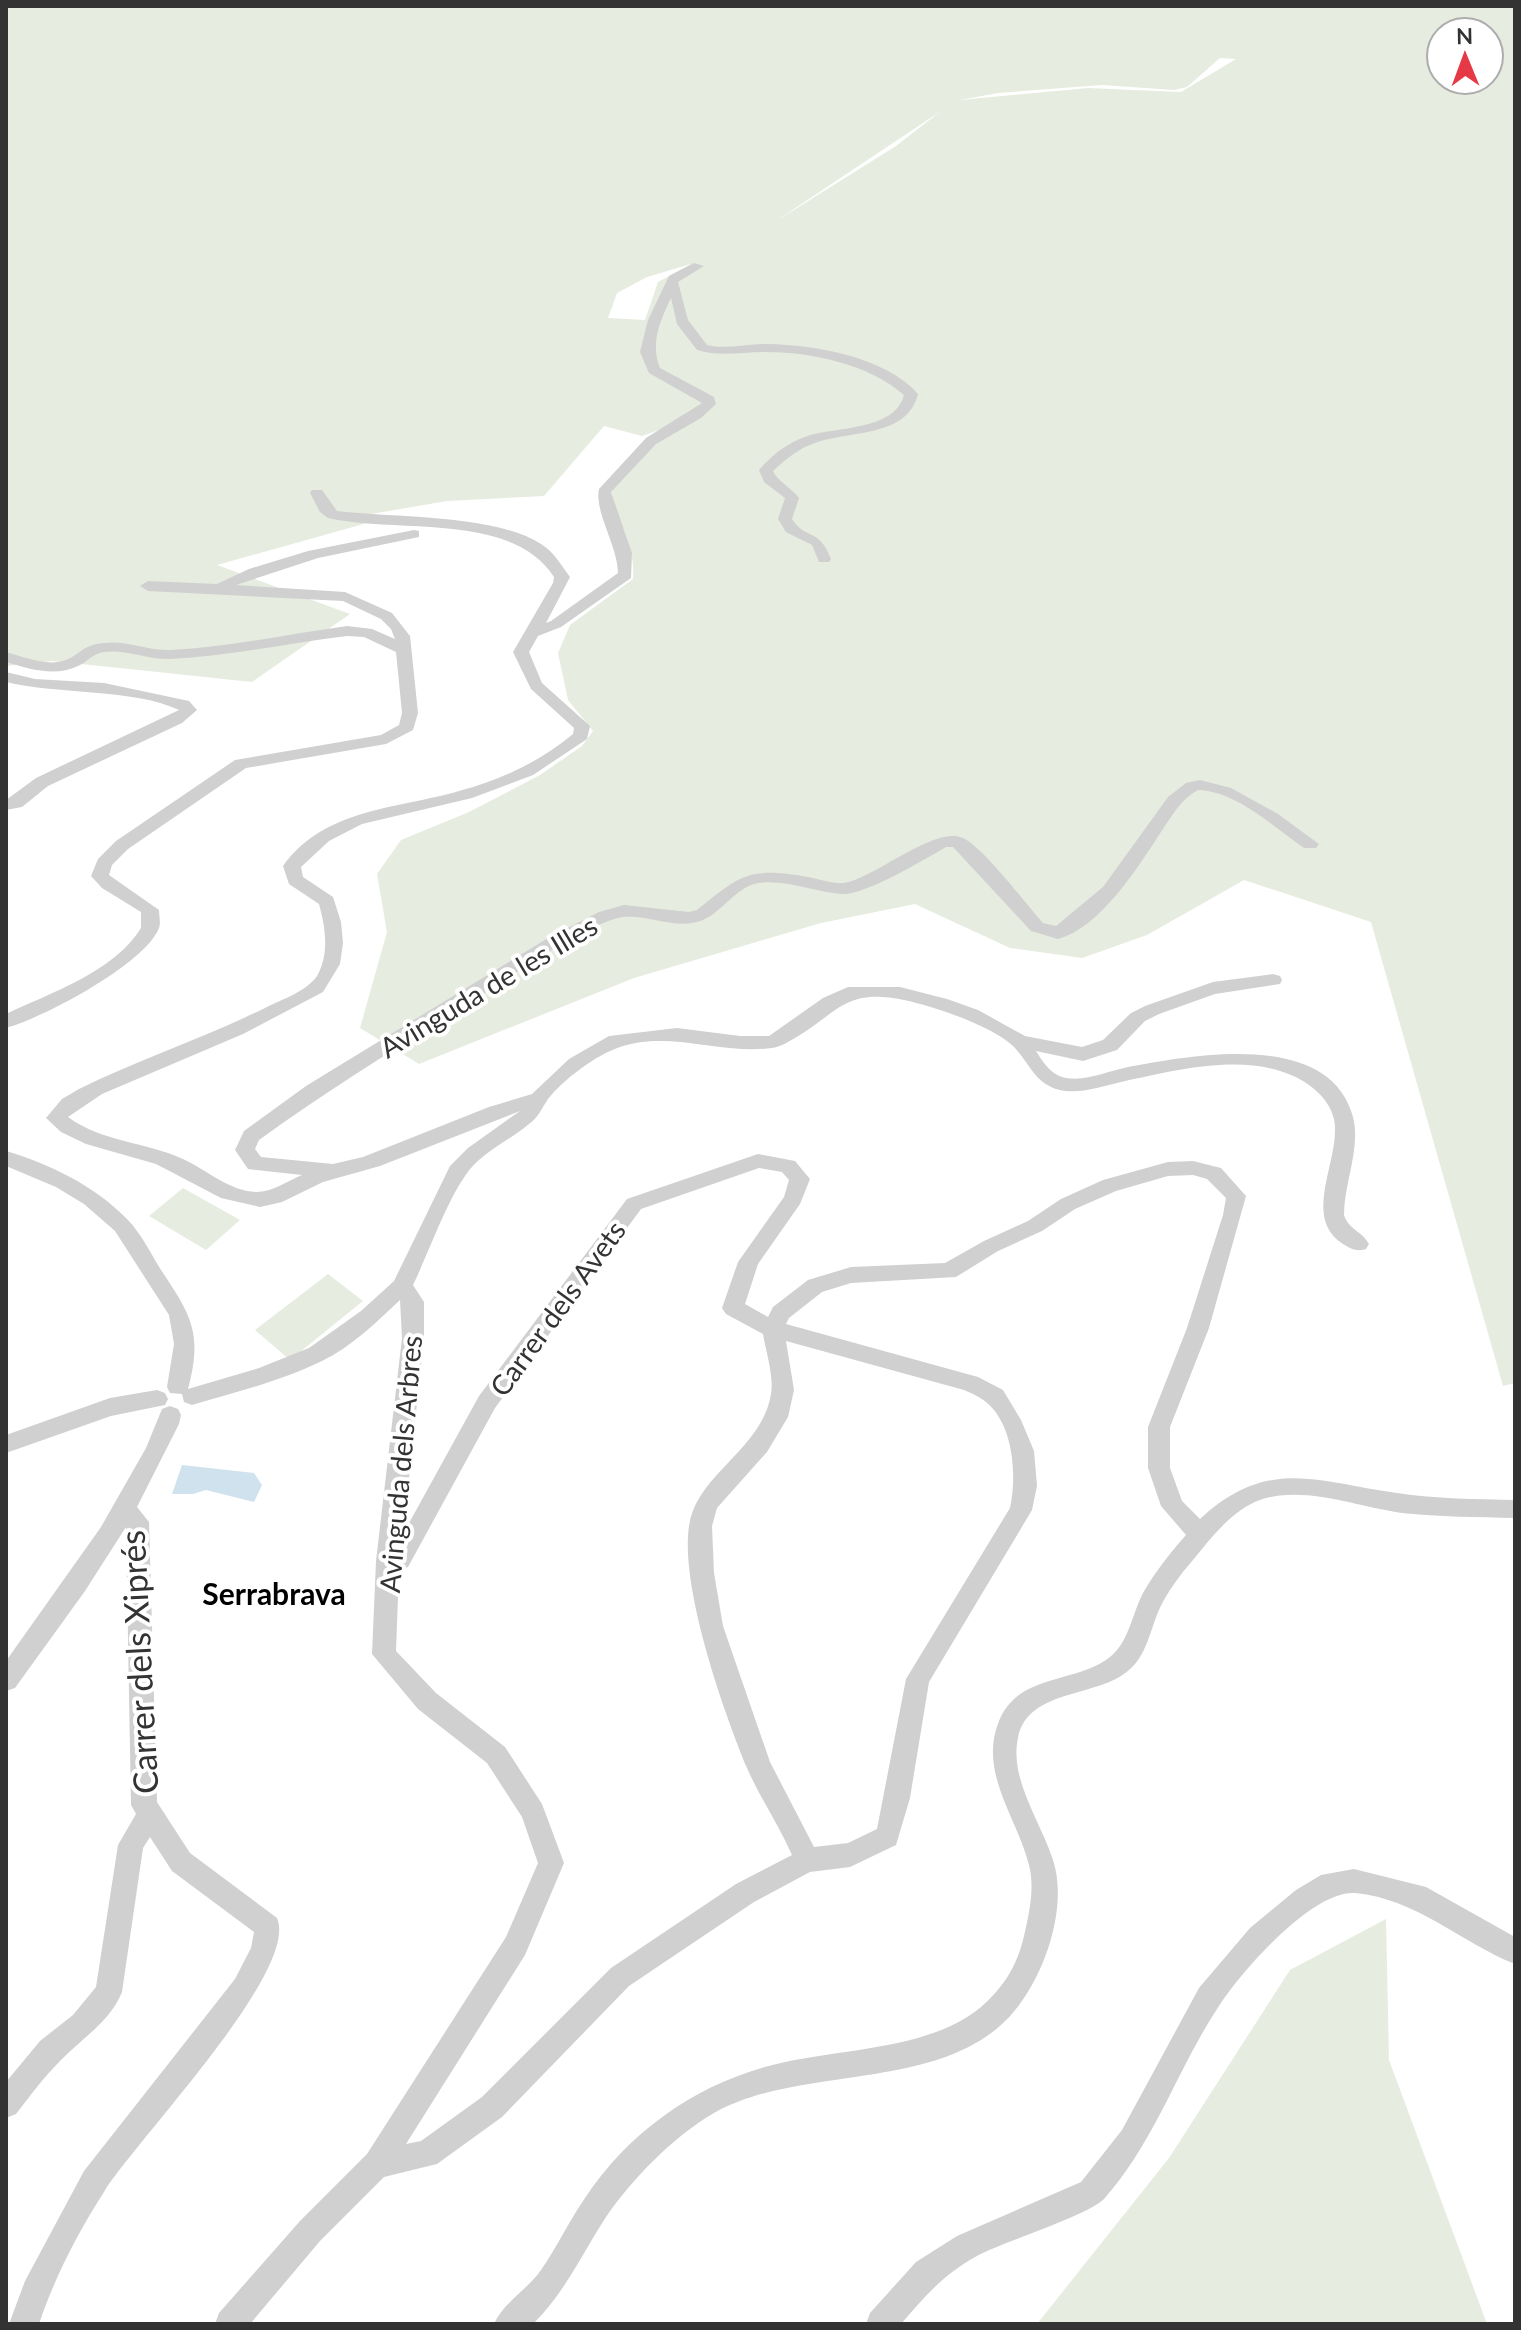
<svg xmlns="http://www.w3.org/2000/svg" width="1521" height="2330" viewBox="0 0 1521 2330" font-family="Lato,sans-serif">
<rect width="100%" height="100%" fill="#fff"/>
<path fill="#e6ecdf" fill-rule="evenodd" d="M6 6H1515V1383L1503 1386 1371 922 1244 880 1147 935 1082 958 1010 948 915 904 821 923 634 978 419 1064 360 1028 387 932 377 874 401 840 469 812 540 775 582 746 593 731 568 700 558 653 570 625 633 579C636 547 618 522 611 491L659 430 642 436 604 426 544 496 447 501 371 514 367 523 217 565 350 614 252 682 53 661 6 666ZM1441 32H1489V80H1441ZM1220 58 1236 59 1181 92 1088 88 960 100 998 93 1102 85 1174 90 1187 87ZM941 111 896 146 781 218 782 217ZM691 264 658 282 645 320 608 318 617 293 647 277Z
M183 1188 240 1220 206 1250 149 1216Z
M328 1274 363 1301 290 1360 255 1330Z
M1386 1919 1389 2060 1487 2324H1037L1169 2158 1290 1970Z"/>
<path fill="#cfe2ee" d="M182 1465 254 1473 262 1485 254 1502 206 1490 193 1494H172Z"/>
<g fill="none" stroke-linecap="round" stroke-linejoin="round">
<path fill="#d0d0d0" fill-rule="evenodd" d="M694 263 704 266 678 282 688 320 707 345C727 350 748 343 768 344 815 345 886 357 918 394 907 438 850 430 815 443 799 448 786 459 773 471 777 481 792 488 799 498L792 519C805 540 819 527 831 559L829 562H819L812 545 786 532 778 519 785 498 764 482 759 470C771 456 787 443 805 437 834 426 894 432 904 395 869 364 811 352 765 352 741 352 720 357 697 350L677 324 671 298C660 321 650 343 660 368L714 397 716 404 701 418 656 444 611 492 632 553 631 578 561 627 538 636 529 652 542 683 590 726 587 739 533 775 472 798 362 824 329 841 301 867 303 877 333 897 341 922 343 943 340 964 323 992 243 1034 102 1094 68 1117C102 1142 146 1142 183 1159 207 1170 229 1191 256 1192 273 1192 287 1181 302 1175L248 1169 235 1150 244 1131 306 1086 548 938 599 912 624 905 689 912 697 910C742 874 748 867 808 877 818 879 834 884 844 883 875 878 935 825 963 838 984 848 1025 903 1043 923L1056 926 1103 887 1168 797 1186 783 1200 780 1231 788 1278 814 1319 844 1316 848H1304C1274 827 1236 791 1198 790 1181 799 1171 817 1161 832 1138 867 1101 927 1058 939L1031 931 953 847H946C925 859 864 896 842 894 814 892 786 879 758 883 732 888 719 920 692 923 666 927 639 911 614 919 569 934 527 967 488 991 410 1040 333 1086 259 1140L255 1149 261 1157 333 1164 363 1157 489 1107 532 1094 569 1059 609 1036 677 1028 740 1036H769L823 998 848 987H900L947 999 978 1010 1025 1036 1082 1047 1103 1040 1131 1013 1145 1006 1213 982 1273 974 1280 976 1282 980 1280 984 1215 994 1159 1014 1145 1021 1117 1050 1083 1061 1036 1051C1042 1061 1050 1073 1062 1077 1083 1083 1108 1071 1128 1067 1192 1055 1330 1029 1353 1117 1361 1148 1344 1183 1344 1215 1349 1230 1362 1231 1369 1244L1366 1249C1357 1252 1351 1249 1343 1244 1300 1217 1342 1158 1334 1119 1329 1098 1310 1083 1291 1075 1241 1053 1172 1071 1121 1082 1103 1086 1084 1093 1065 1091 1035 1086 1032 1066 1014 1047 993 1026 933 1006 904 1000 845 988 839 1012 795 1038 788 1042 780 1047 772 1048 722 1055 670 1030 620 1047 596 1055 564 1079 548 1099 542 1108 538 1118 529 1124 509 1141 480 1153 465 1176 445 1205 429 1252 413 1285L424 1302V1338L403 1534 479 1396 627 1199 758 1154 795 1161 810 1179 800 1204 758 1264 745 1304 768 1317 773 1307 808 1280 851 1267 945 1263 984 1241 1028 1221 1061 1199 1103 1180 1168 1162 1193 1161 1221 1168 1246 1196 1209 1328 1170 1427V1468L1182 1501 1200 1519C1268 1456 1317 1482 1397 1493 1436 1499 1476 1499 1515 1500V1518C1477 1517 1439 1517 1402 1513 1357 1507 1305 1485 1260 1500 1233 1509 1210 1539 1193 1560 1180 1575 1167 1592 1159 1610 1150 1630 1147 1655 1129 1670 1098 1698 1028 1688 1018 1738 1009 1779 1041 1822 1053 1860 1070 1911 1040 1991 1001 2025 927 2091 797 2066 714 2113 674 2136 632 2179 606 2217 582 2254 565 2292 534 2323L494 2324C503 2303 528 2289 541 2270 557 2247 569 2221 585 2198 631 2128 704 2079 785 2062 845 2049 933 2048 981 2007 1004 1987 1017 1966 1024 1936 1029 1914 1035 1888 1029 1865 1017 1817 978 1772 999 1721 1018 1673 1076 1684 1110 1657 1129 1642 1132 1614 1143 1593 1155 1572 1170 1553 1186 1535L1161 1506 1148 1468V1427L1187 1328 1223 1215 1226 1198 1207 1179 1193 1175 1168 1176 1116 1191 1075 1209 1042 1231 998 1251 956 1277 851 1283 822 1292 789 1318 786 1324 978 1377 1003 1390 1021 1420 1034 1451 1037 1486 1032 1510 929 1682 910 1798 896 1845 850 1867 810 1872 754 1902 629 1986 502 2117 437 2164 384 2177 320 2241 250 2324H215L219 2313 300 2221 367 2154 506 1937 538 1863 522 1817 487 1763 418 1709 372 1654 376 1561 402 1338 400 1300C377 1322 351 1347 322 1361 281 1381 236 1392 192 1405L184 1402 182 1394 170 1393 167 1387 174 1344 169 1315 115 1231 84 1204 56 1187 6 1166V1151C50 1164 95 1186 127 1219 141 1233 151 1254 161 1270 191 1315 203 1333 188 1389L259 1368 309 1348 361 1311 394 1281 450 1166 468 1148 520 1111 380 1166 323 1182 282 1202 260 1207 221 1198 156 1164 86 1144 61 1132 46 1118 62 1099 79 1089C140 1059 204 1038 265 1008 282 999 306 992 317 976 330 954 325 926 319 904L289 884 283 866C325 808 397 809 459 791 501 780 539 762 573 734L574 728 531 689 513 652 553 583 554 577C511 511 397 534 328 518L320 512 310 493 312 490H322L337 511C393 518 495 514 541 544 554 552 561 565 570 577L546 623 551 621 618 573C618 547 594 511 599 489L646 438 702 403 649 373 640 352 648 320 669 276ZM759 1168 782 1172 789 1180 784 1197 738 1262 722 1308 726 1314 763 1334C766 1352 774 1376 771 1394 762 1450 696 1474 689 1526 680 1587 723 1710 747 1768 760 1798 779 1825 792 1855L736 1884 611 1968 482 2097 421 2141 406 2144 525 1955 564 1863 542 1804 505 1747 436 1693 396 1651 399 1570 408 1567 495 1408 641 1209ZM786 1341 964 1390C971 1393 980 1397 986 1402 1014 1425 1017 1476 1010 1508L906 1679 877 1829 848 1843 814 1847 770 1762 723 1626 714 1573 712 1526 717 1508 767 1452 788 1417 794 1390Z
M414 530 419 531V537L318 558 236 585 345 592 392 613 410 636 418 713 413 730 386 744 246 768 128 849 112 865 109 875 159 910C159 916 161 923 159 928 145 964 43 1018 6 1028V1014C50 993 114 972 141 928V912L102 888 91 876 98 859 116 841 235 760 381 735 399 725 402 713 396 652 364 637 347 636C289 643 229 656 171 659 148 660 127 649 104 652 91 654 88 662 78 666 55 677 29 669 6 662V652C24 657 47 667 66 660 81 654 82 645 104 643 127 640 148 651 171 650 229 647 289 634 347 626L372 629 395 639 391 629 381 619 343 601 148 591 140 586 148 581 217 584 249 569 308 551Z
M6 672 35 679 104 683 189 701 197 710 182 723 48 786 22 807 6 810V800L36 778 179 710C132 688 59 695 6 682Z
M157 1390 165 1393 168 1399 165 1405 111 1416 6 1453V1435L110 1398Z
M170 1406 178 1409 181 1415 179 1424 137 1507 149 1522 157 1802 190 1853 277 1918C300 1971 135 2141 104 2192 78 2232 54 2279 39 2324H9L25 2281 84 2171 235 1979 251 1948 254 1932 172 1871 150 1837 143 1848 122 1992C110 2022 82 2038 60 2061 44 2077 30 2096 16 2114L6 2118V2082L40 2041 73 2015 96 1987 118 1845 136 1814 131 1805 126 1527 85 1591 15 1688 6 1691V1661L101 1527 146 1448 162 1409Z
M1354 1869 1426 1887 1515 1937V1964C1460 1942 1417 1899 1355 1893 1312 1890 1241 1972 1219 2006 1177 2069 1155 2142 1104 2199 1089 2215 1003 2242 977 2256 944 2274 925 2296 901 2324H866L870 2313 916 2262 957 2236 1081 2182 1122 2130 1199 1988 1250 1928 1296 1890 1321 1875Z"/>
</g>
<g text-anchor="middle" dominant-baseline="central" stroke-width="8" stroke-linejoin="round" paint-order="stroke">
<g font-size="28" fill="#333" stroke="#fff">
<text transform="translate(488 986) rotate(-31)">Avinguda de les Illes</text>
<text transform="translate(557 1308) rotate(-54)">Carrer dels Avets</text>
<text transform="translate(400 1464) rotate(-85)">Avinguda dels Arbres</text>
</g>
<g font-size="30" font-weight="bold" fill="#000" stroke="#fff">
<text x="274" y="1593">Serrabrava</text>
</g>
<g font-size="34" fill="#333" stroke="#fff">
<text transform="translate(138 1662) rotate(-93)">Carrer dels Xiprés</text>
</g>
</g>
<rect width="1521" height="2330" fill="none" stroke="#333333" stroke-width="16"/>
<g transform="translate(1465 56) rotate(359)"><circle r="38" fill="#ffffff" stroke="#adadad" stroke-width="2"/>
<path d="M0-6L14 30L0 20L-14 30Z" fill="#e63946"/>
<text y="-12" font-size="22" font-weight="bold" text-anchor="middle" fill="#333333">N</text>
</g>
</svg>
